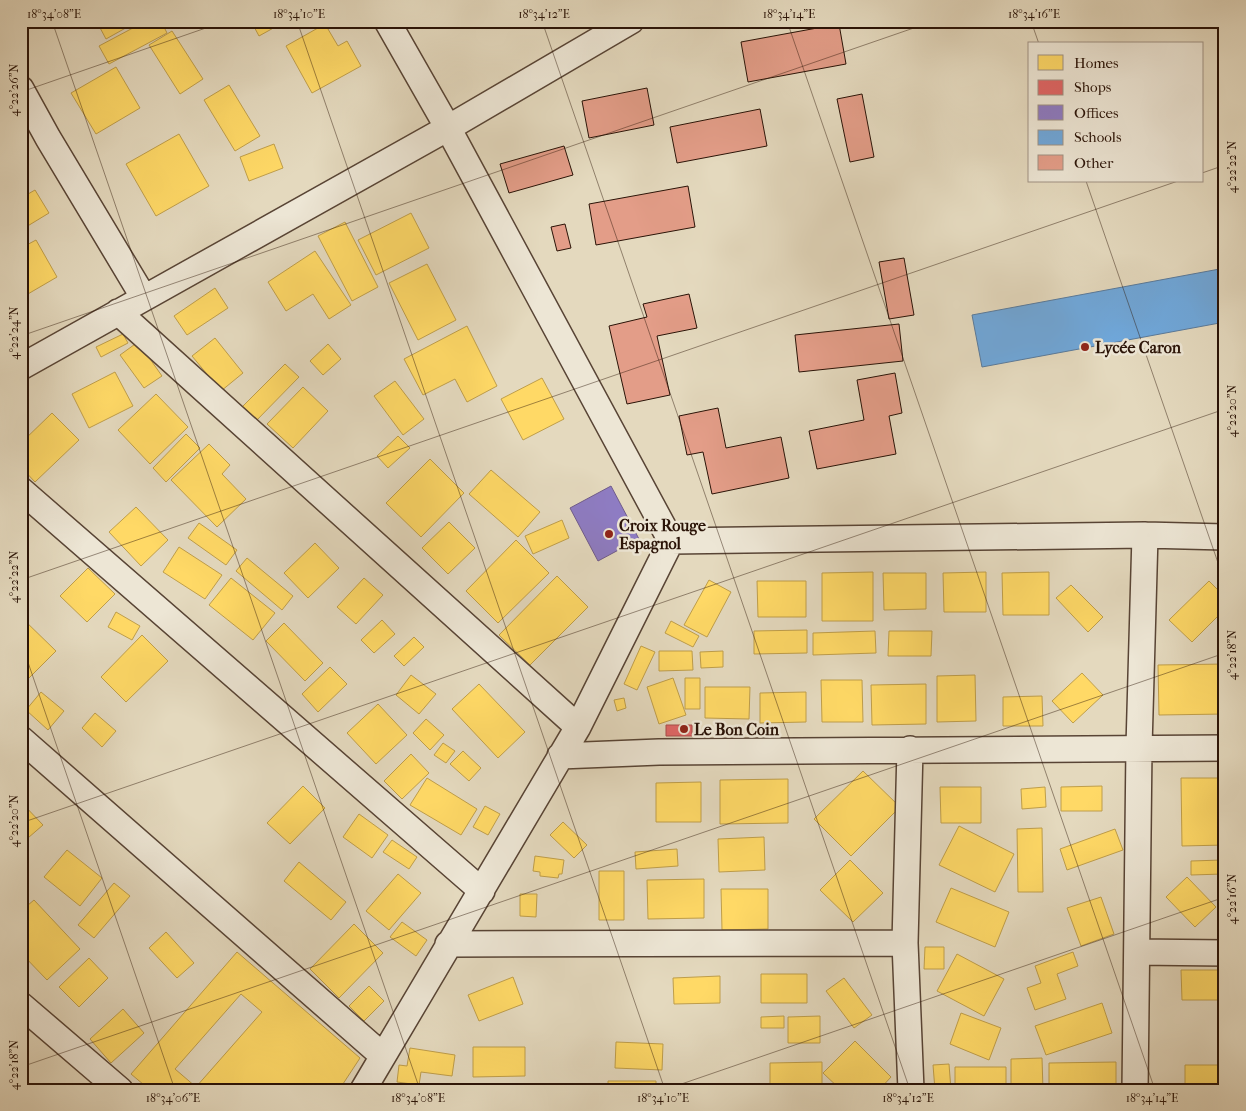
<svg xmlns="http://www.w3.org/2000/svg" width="1246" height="1111" viewBox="0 0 1246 1111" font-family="'IM FELL French Canon',serif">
<rect width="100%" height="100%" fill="#e4d9be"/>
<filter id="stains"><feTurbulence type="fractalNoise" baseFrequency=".004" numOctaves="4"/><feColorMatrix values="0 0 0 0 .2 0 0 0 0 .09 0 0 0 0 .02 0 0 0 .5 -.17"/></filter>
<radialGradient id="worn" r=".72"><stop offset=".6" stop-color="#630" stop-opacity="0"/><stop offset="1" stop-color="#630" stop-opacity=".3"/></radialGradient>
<path fill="#ffd966" stroke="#bf9e4a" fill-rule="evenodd" d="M102 21H129L131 25 106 39 98 24Z
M146 21H161L167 33 109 64 99 46Z
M251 21H286L259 36Z
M325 24 338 46 347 41 361 66 312 93 286 46Z
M172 31 203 79 180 94 149 45Z
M116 67 140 108 96 134 71 93Z
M229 85 260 136 235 151 204 100Z
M179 134 209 186 156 216 126 164Z
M274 144 283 168 249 181 240 157Z
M35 190 49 213 21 230V198Z
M411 213 429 248 376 275 358 240Z
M345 222 378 287 352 301 318 236Z
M36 240 57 277 21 298V248Z
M315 251 351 305 329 319 313 294 286 311 268 282Z
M427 264 456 320 418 340 389 283Z
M215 288 228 308 187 335 174 316Z
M467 326 497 386 467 402 455 379 423 395 404 359Z
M123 334 128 343 101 357 96 347Z
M215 338 243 373 221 391 192 356Z
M138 342 162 376 144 388 120 355Z
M328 344 341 359 323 375 310 361Z
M285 364 299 377 253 424 239 410Z
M115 372 133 406 89 428 72 394Z
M542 378 564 419 523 440 501 399Z
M395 381 424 419 403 435 374 396Z
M303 387 328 411 293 448 267 424Z
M156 394 188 427 150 464 118 430Z
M52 413 79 440 35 482 21 467V443Z
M186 434 200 448 166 482 153 468Z
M398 436 410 448 388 468 377 456Z
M209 444 230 465 222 474 246 499 217 527 171 480Z
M430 459 464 493 421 537 386 503Z
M491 470 540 512 518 537 469 494Z
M136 507 168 540 141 566 109 532Z
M562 520 569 538 533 554 525 536Z
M449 522 475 548 448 574 422 548Z
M199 523 237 550 226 565 188 538Z
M516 540 549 573 498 623 466 591Z
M315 543 339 568 308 598 284 573Z
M179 547 222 575 205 599 163 572Z
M247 558 293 596 282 610 236 571Z
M88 568 115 594 87 622 60 596Z
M873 572V621H822V573Z
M986 572V612H944L943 573Z
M1049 572V615H1003L1002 573Z
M883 573H926V609L884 610Z
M557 576 588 607 530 665 499 635Z
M231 578 275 613 253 640 209 605Z
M364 578 383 595 356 624 337 607Z
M709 580 731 592 707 637 684 625Z
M757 581H806V617H758Z
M1209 581 1225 597V609L1192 642 1169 620Z
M1071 585 1103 617 1088 632 1056 598Z
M116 612 140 626 132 640 108 627Z
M21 617 56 651 21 686Z
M382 620 395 634 374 653 361 640Z
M671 621 699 636 693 647 665 633Z
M284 623 323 663 305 681 266 641Z
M807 630V653L754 654V631Z
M875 631 876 653 813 655V633Z
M889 631H932L931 656H888Z
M142 635 168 661 126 702 101 677Z
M414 637 424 647 404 666 394 656Z
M641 646 655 652 637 690 624 684Z
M659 651H692L693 670 659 671Z
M723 651V667L701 668 700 652Z
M1225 664V714L1159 715 1158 665Z
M330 667 347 684 318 712 302 694Z
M1082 673 1103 695 1073 723 1052 701Z
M411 675 436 694 419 714 396 695Z
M975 675 976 721 937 722V676Z
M673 678 686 715 659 724 647 687Z
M685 678H700V709H685Z
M821 680H862L863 722H822Z
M479 684 525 732 498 758 452 709Z
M926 684V724L872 725 871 685Z
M705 687H750L749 719 705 718Z
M41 692 64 711 48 730 26 710Z
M806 692V722L760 723V693Z
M1042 696 1043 726H1003V697Z
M624 698 626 708 617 711 614 700Z
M378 704 407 735 376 764 347 733Z
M95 713 116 731 102 747 82 728Z
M426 719 444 735 430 750 413 733Z
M443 743 455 751 446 763 434 755Z
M463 751 481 768 469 781 450 764Z
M411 754 429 773 402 799 384 781Z
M863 771 900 807 851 856 814 819Z
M427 778 477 809 461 835 410 805Z
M1181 778H1225V845L1182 846Z
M788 779V823L720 824V780Z
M701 782V822H656V783Z
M303 786 325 808 290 844 267 823Z
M1102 786V811H1061V787Z
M940 787H981V823H941Z
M1045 787 1046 807 1022 809 1021 789Z
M21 802 43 825 21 844Z
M485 806 500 814 488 835 473 827Z
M359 814 388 835 372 858 343 837Z
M563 822 587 845 574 858 550 835Z
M959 826 1014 854 995 892 939 865Z
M1042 828 1043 892H1018L1017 829Z
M1115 829 1123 850 1067 870 1060 849Z
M764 837 765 870 719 872 718 839Z
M392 840 417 857 409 869 383 852Z
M677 849 678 866 636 869 635 852Z
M67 850 102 878 80 906 44 877Z
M535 856 564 860 562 874H559L558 878 540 876V872L533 871Z
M850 860 883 893 853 922 820 890Z
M1222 860 1223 874 1191 875V861Z
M299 862 346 902 331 920 284 881Z
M599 871H624V920H599Z
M398 874 421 893 389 930 366 911Z
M1187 877 1216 907 1195 927 1166 897Z
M704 879V918L648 919 647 880Z
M114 883 130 896 94 938 78 925Z
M951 888 1009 912 995 947 936 922Z
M721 889H768V929L722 930Z
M520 894H537L536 917 520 916Z
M1101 897 1114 934 1081 946 1067 908Z
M34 900 80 949 47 980 21 953V911Z
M402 922 427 940 416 956 390 937Z
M354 924 383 953 339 998 310 969Z
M166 932 194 963 177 978 149 948Z
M925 947H944V969H924Z
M237 952 360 1058 339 1090H150L131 1074ZM241 994 262 1012 196 1087 175 1069Z
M1073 952 1078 966 1057 974 1066 999 1035 1010 1027 988 1041 983 1035 966Z
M957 954 1004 979 984 1016 937 991Z
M89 958 108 978 79 1007 59 987Z
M1181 970H1225V1000H1182Z
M761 974H807V1003H761Z
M720 976V1003L674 1004 673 978Z
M513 977 523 1004 479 1021 468 995Z
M844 978 872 1015 854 1028 826 991Z
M369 986 384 1001 364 1021 349 1006Z
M1102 1003 1112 1033 1046 1055 1035 1026Z
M1223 1003H1225V1031H1221Z
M123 1009 144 1033 111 1063 90 1039Z
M961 1013 1001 1028 989 1060 950 1044Z
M784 1016V1028H761V1017Z
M820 1016V1043H788V1017Z
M855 1041 891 1077 879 1090H841L823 1073Z
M616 1042 663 1044 662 1070 615 1068Z
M473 1047H525V1076L473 1077Z
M410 1048 455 1055 452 1076 421 1072 419 1085 397 1082 399 1065 407 1066Z
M1042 1058 1043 1090H1011V1059Z
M822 1062V1090H770V1063Z
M1116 1062V1090H1049V1063Z
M949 1064 951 1090H935L933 1065Z
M1185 1065H1225V1090H1185Z
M955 1067H1006V1090H955Z
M608 1081H656V1090H608Z
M730 1086V1090H683V1087Z
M590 1088V1090H534V1089Z"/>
<path fill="#e06666" stroke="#a94d4a" d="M666 725H692V736H666Z"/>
<path fill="#8e7cc3" stroke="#705c8b" d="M611 486 639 539 598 561 570 508Z"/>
<path fill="#6fa8dc" stroke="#5a7b9c" d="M1225 268V322L982 367 972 315Z"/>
<path fill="#e39d88" stroke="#2a1307" d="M839 24 846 64 748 82 741 42Z
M647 88 654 125 589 138 582 101Z
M862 94 874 157 850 162 837 99Z
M760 109 767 146 677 163 670 127Z
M564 146 573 175 509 193 500 164Z
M688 186 695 227 596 245 589 204Z
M565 224 571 248 557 251 551 227Z
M904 258 914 315 889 319 879 262Z
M689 294 697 328 657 336 670 395 627 404 609 326 647 317 643 304Z
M899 324 903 361 799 372 795 335Z
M895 373 902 413 889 416 896 454 817 469 809 431 864 420 857 380Z
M718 408 726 448 781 437 789 478 712 494 703 452 687 455 679 416Z"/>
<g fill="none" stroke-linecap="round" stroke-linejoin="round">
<defs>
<path id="minor" d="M387 21 448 128 671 541
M21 89 48 138 144 298
M118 312 578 727
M21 367 448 128 631 21
M21 490 482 891
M671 541 1145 535 1225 537
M21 739 383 1056
M910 749 905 943 911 1090
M560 756 659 752 1225 748
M448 944 905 943
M1137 952 1225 953
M21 1005 120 1090
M363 1090 578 727 671 541
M1135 1090 1139 747 1145 535"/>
</defs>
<use href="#minor" stroke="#584435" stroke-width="28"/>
<use href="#minor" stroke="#ede6d5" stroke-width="25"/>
</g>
<path fill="none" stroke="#2a1307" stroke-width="1" stroke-opacity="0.45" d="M52 21 420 1090M297 21 665 1090M542 21 910 1090M787 21 1155 1090M1031 21 1039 44M21 92 226 21M1202 173 1225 165M1086 181 1225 583M21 336 934 21M21 580 1178 181M21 642 175 1090M21 823 1225 409M21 1067 1225 653M664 1090 1225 897"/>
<g fill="#8f2418" stroke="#ede6d5" stroke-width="2">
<circle cx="1085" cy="347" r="5"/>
<circle cx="609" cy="534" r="5"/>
<circle cx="684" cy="729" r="5"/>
</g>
<g text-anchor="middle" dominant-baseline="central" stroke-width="5" stroke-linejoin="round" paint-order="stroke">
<g font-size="16" font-weight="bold" fill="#2a1307" stroke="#ede6d5" text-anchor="start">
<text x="1095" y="347">Lycée Caron</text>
<text x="619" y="525">Croix Rouge<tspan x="619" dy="18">Espagnol</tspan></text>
<text x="694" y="729">Le Bon Coin</text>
</g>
</g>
<rect width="1246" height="1111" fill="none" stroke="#e4d9be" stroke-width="55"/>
<rect x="1028" y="42" width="175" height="140" fill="#ede6d5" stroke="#9f9283"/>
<rect x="1038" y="55" width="25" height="15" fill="#ffd966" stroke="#9f9283"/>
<text x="1074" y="68" font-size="15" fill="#2a1307">Homes</text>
<rect x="1038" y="80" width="25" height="15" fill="#e06666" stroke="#9f9283"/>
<text x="1074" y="92" font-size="15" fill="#2a1307">Shops</text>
<rect x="1038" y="105" width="25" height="15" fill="#8e7cc3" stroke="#9f9283"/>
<text x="1074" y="118" font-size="15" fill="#2a1307">Offices</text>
<rect x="1038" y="130" width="25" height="15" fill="#6fa8dc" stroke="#9f9283"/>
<text x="1074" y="142" font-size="15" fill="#2a1307">Schools</text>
<rect x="1038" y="155" width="25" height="15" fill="#e39d88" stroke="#9f9283"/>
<text x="1074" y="168" font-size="15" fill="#2a1307">Other</text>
<rect x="28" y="28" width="1190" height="1056" fill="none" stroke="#2a1307" stroke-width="2"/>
<g font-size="12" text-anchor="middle" fill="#2a1307">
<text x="54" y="18">18°34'08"E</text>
<text x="299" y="18">18°34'10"E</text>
<text x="544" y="18">18°34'12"E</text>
<text x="789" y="18">18°34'14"E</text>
<text x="1034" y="18">18°34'16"E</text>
<text transform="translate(14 90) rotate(-90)" y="4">4°22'26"N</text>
<text transform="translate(1232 167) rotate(-90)" y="4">4°22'22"N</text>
<text transform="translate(14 333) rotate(-90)" y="4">4°22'24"N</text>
<text transform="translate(1232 411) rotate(-90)" y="4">4°22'20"N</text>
<text transform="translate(14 577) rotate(-90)" y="4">4°22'22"N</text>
<text transform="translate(1232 655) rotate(-90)" y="4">4°22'18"N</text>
<text transform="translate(14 821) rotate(-90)" y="4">4°22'20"N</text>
<text transform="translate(1232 899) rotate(-90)" y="4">4°22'16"N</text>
<text transform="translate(14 1065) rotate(-90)" y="4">4°22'18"N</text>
<text x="173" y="1102">18°34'06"E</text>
<text x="418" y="1102">18°34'08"E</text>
<text x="663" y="1102">18°34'10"E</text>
<text x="908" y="1102">18°34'12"E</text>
<text x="1152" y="1102">18°34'14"E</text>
</g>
<rect width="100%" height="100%" filter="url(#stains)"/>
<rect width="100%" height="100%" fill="url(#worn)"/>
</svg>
